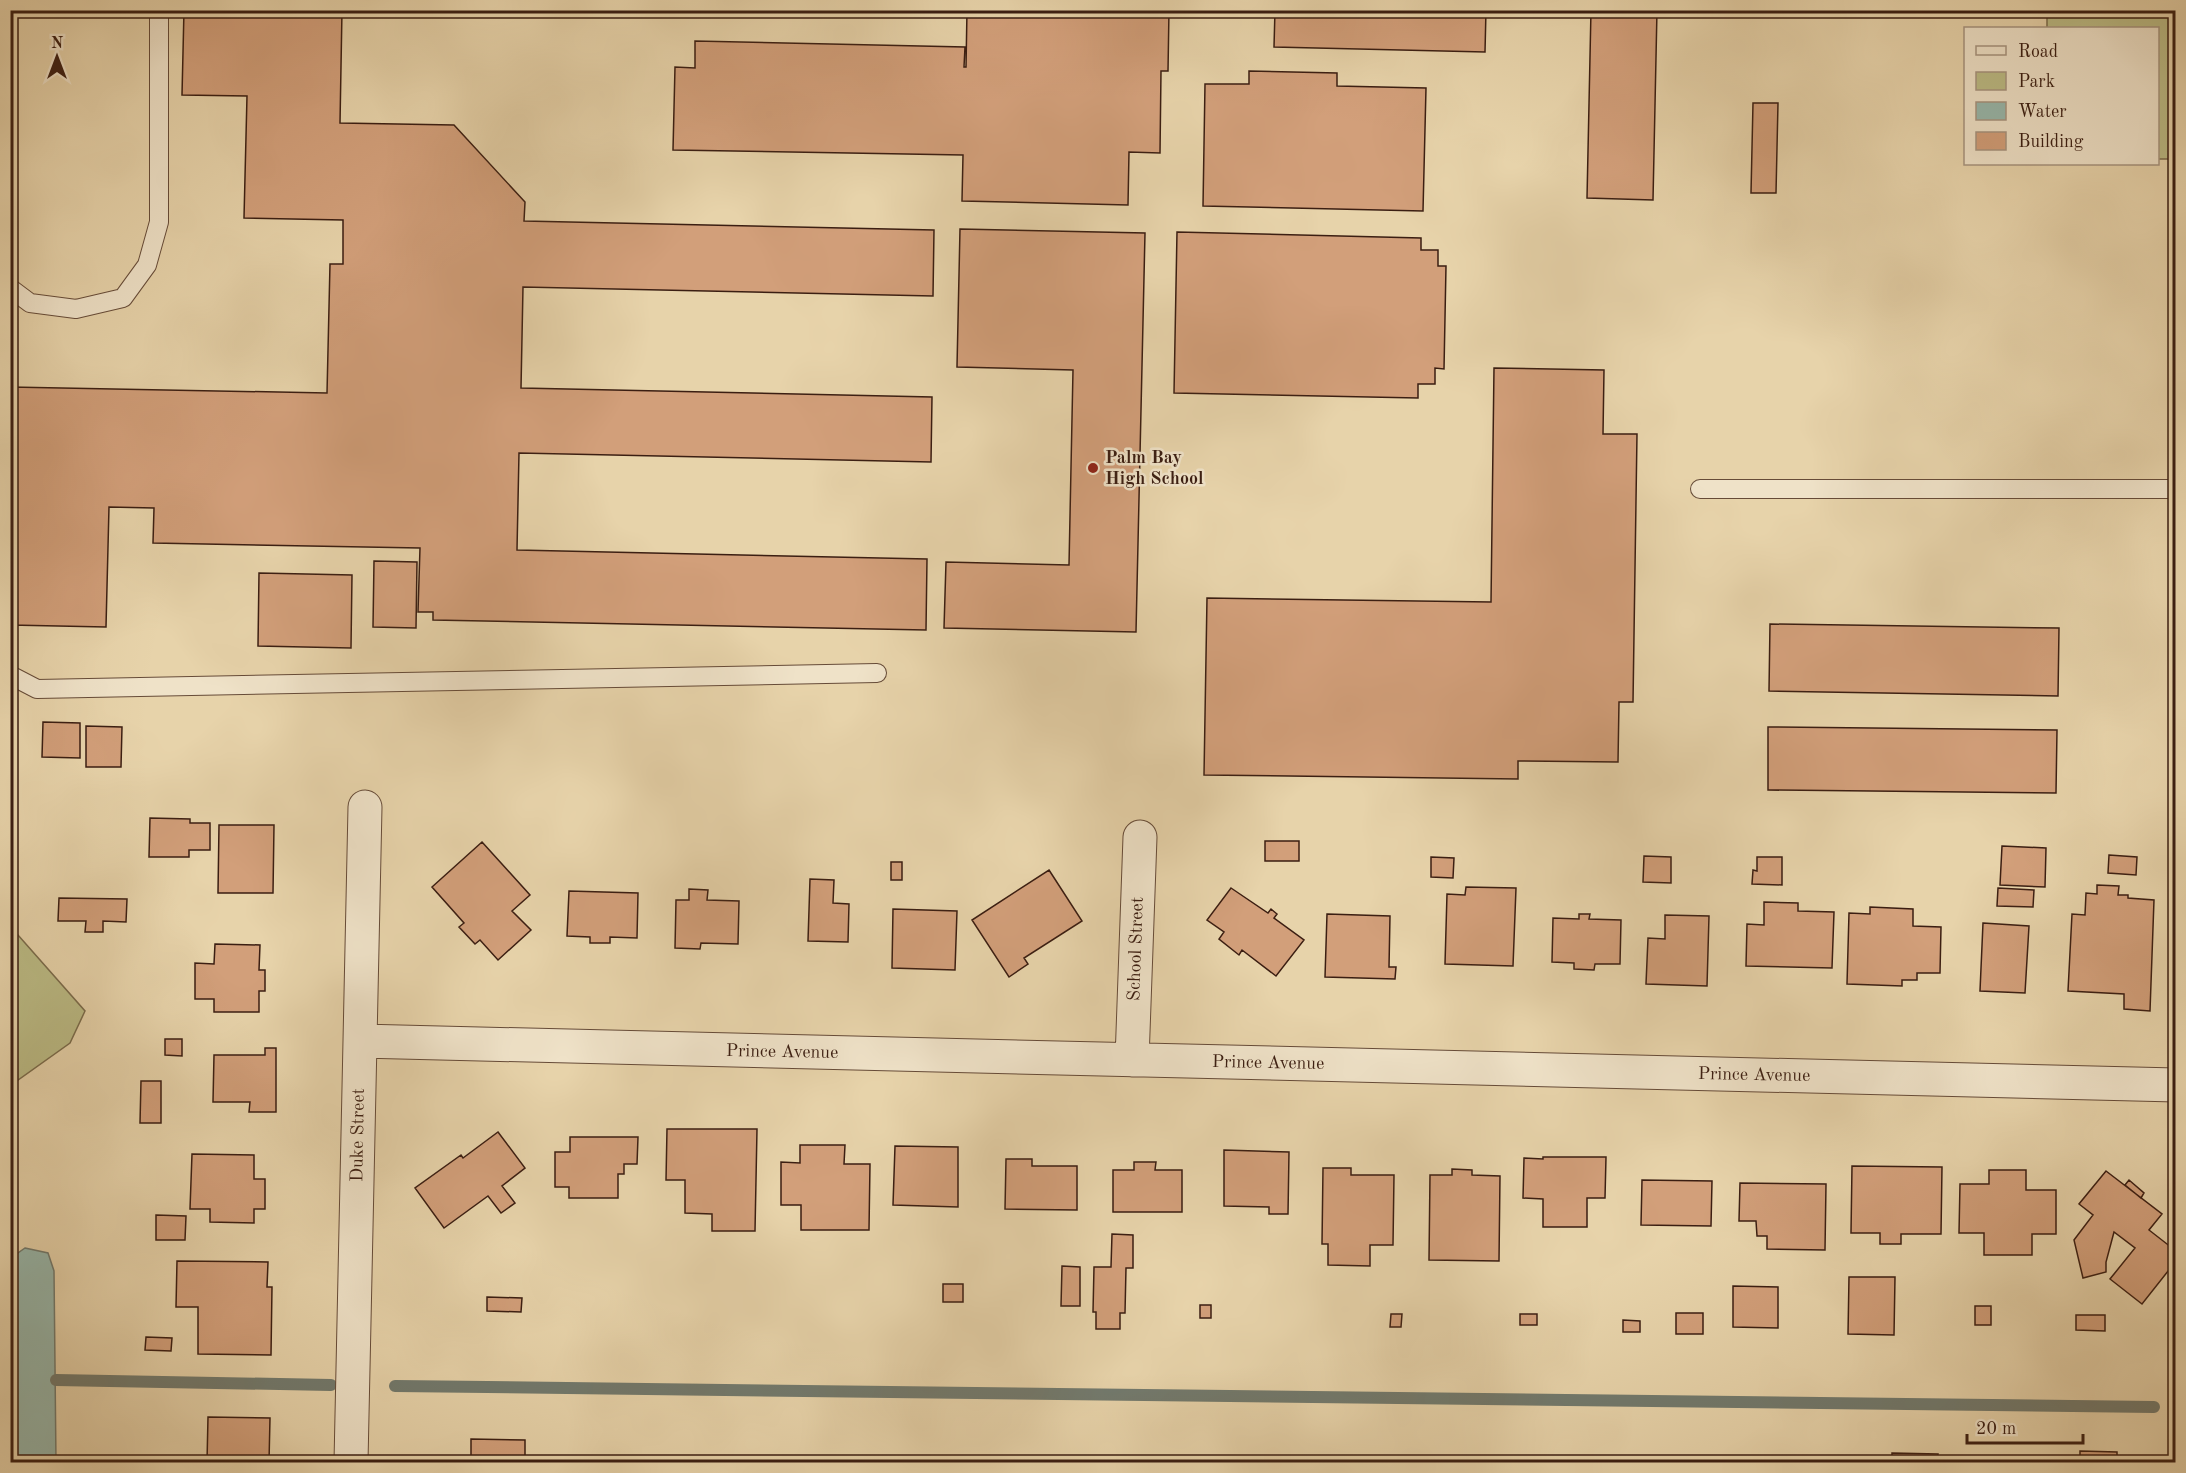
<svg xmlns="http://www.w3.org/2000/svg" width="2186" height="1473" viewBox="0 0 2186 1473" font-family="'Old Standard TT',serif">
<rect width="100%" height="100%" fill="#e7d3aa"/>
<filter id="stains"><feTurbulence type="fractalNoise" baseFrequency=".00333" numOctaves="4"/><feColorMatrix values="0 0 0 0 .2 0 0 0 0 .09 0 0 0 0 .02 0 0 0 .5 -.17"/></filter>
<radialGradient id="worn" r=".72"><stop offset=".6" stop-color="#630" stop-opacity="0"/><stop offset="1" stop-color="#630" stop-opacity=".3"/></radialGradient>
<path fill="#bbbb85" stroke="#7b6c4c" stroke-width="1.5" d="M2047 11H2175V159H2158V28H2047Z
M10 926 85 1011 70 1043 11 1085Z"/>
<path fill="#97b7ab" stroke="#727a6e" stroke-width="1.5" d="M25 1248 48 1253 54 1271 56 1462H11V1258Z"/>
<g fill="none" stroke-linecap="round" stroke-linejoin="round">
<path stroke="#727a6e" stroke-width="12" d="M56 1380 331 1385
M395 1386 2154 1407"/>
</g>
<path fill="#d29f7a" stroke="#3b1e12" stroke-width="1.5" d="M184 10H342L340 123 454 125 525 202 524 221 934 230 933 296 523 287 521 388 932 397 931 462 519 453 517 550 927 559 926 630 433 620V612H418L420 548 153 543 154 508 109 507 106 627 10 625V387L327 393 330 264H343V220L244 218 247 96 182 95Z
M967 10H1169L1168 71H1161L1160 153 1129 152 1128 205 962 201 963 155 673 150 675 67 695 68V41L965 47 964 67H966Z
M1275 10H1486L1485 52 1274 47Z
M1591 10H1657L1653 200 1587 198Z
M1249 71 1337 73V86L1426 88 1423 211 1203 206 1205 84H1249Z
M1753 103H1778L1776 193H1751Z
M960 229 1145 233 1136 632 944 628 946 562 1069 565 1073 370 957 367Z
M1177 232 1421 238V250H1438V266H1446L1444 369 1435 368V384H1418V398L1174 393Z
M1494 368 1604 370 1603 434H1637L1633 702H1619L1618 762 1518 761V779L1204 775 1207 598 1491 602Z
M374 561 417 562 416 628 373 627Z
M259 573 352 575 351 648 258 646Z
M1770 624 2059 628 2058 696 1769 691Z
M43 722 80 723V758L42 757Z
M86 726 122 727 121 767H86Z
M1768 727 2057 730 2056 793 1768 790Z
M150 818 190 819V823H210V850H189V857H149Z
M219 825H274L273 893H218Z
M1265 841H1299V861H1265Z
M482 842 530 895 512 911 531 930 498 960 480 940 475 944 459 927 464 923 432 887Z
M2002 846 2046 848 2045 887 2000 885Z
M2109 855 2137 857 2136 875 2108 873Z
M1644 856 1671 857V883L1643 882Z
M1431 857 1454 858 1453 878 1431 877Z
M1757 857H1782V885L1752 884 1753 870 1757 871Z
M891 862H902V880H891Z
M1049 870 1082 921 1024 958 1028 964 1009 977 972 920Z
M810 879 834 880 833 903 849 904 848 942 808 941Z
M2097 885 2119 886 2118 895H2128V898L2154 900 2150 1011 2124 1009V994L2068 991 2072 914 2085 915 2086 893 2097 894Z
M1466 887 1516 888 1513 966 1445 964 1447 894 1465 895Z
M1231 888 1268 913 1271 909 1277 914 1274 918 1304 940 1276 976 1242 950 1239 955 1219 939 1224 932 1207 920Z
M1998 888 2034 890 2033 907 1997 906Z
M689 889 708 890 707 900 739 901 738 944 701 943 700 949 675 948 676 900H689Z
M569 891 638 893 637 938 610 937V943H590V937L567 936Z
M59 898 127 899 126 922 103 921V932H85L86 921H58Z
M1764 902 1798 903V911L1834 912 1832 968 1746 966 1747 924 1764 925Z
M1870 907 1913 909V926L1941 927 1940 973H1917V980H1902V986L1847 984 1849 913 1870 914Z
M893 909 957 911 955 970 892 968Z
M1327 914 1390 916 1389 967H1396L1395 979 1325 977Z
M1579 914H1590L1589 919 1621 920 1620 964H1595L1594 970 1574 969V963L1552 962 1553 918 1579 919Z
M1665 915 1709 916 1707 986 1646 984 1648 938 1665 939Z
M1983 923 2029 926 2025 993 1980 991Z
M215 944 260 945 259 970H265V991H259V1012H214V999H195V963L214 964Z
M165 1039H182V1056L165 1055Z
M265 1048H276V1112H249L250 1102H213L214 1055H265Z
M141 1081H161V1123H140Z
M667 1129H757L755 1231H712V1214L685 1213V1180H666Z
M498 1132 525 1168 502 1186 515 1203 501 1213 488 1196 444 1228 415 1188 461 1155 463 1158Z
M570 1137H638L637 1164H624V1174H618V1198H569V1187H555V1152H570Z
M800 1145H845L844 1164H870L869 1230H801V1205H781V1162L800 1163Z
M895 1146 958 1147V1207L893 1205Z
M1224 1150 1289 1152 1288 1214H1269V1207L1224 1206Z
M192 1154 254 1155V1179H265V1209H254V1223L210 1222V1209H190Z
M1543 1157H1606L1605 1198H1587V1227H1543V1199L1523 1198 1524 1158 1543 1159Z
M1006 1159H1032V1166H1077V1210L1005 1209Z
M1134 1162H1156L1155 1170H1182V1212H1113V1170H1134Z
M1852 1166 1942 1167 1941 1234H1901V1244H1880V1233H1851Z
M1323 1168H1351V1175H1394L1393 1245H1370V1266L1328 1265V1244H1322Z
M1452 1169 1472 1170V1175L1500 1176 1499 1261 1429 1260 1430 1175H1452Z
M1989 1170H2026V1190H2056V1234H2032V1255H1984V1233H1959L1960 1184H1989Z
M2106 1171 2162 1214 2149 1230 2176 1251V1261L2142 1304 2110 1279 2135 1248 2114 1232 2106 1262V1272L2083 1278 2074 1240 2093 1215 2079 1204Z
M1642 1180 1712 1181 1711 1226 1641 1225Z
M2129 1180 2144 1193 2141 1198 2125 1185Z
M1740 1183 1826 1184 1825 1250 1767 1249V1236H1757L1756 1221H1739Z
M156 1215 186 1216 185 1240H156Z
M1112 1234 1133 1235V1268H1126L1125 1313H1120V1329H1096V1312H1093L1094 1267H1111Z
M177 1261 268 1262 267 1287H272L271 1355 198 1354V1307H176Z
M1062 1266 1080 1267V1306H1061Z
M1849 1277H1895L1894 1335 1848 1334Z
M943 1284H963V1302H943Z
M1733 1286 1778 1287V1328L1733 1327Z
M487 1297 522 1298 521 1312 487 1311Z
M1200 1305H1211V1318H1200Z
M1975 1306H1991V1325H1975Z
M1676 1313H1703V1334H1676Z
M1391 1314H1402L1401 1327H1390Z
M1520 1314H1537V1325H1520Z
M2076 1315H2105V1331L2076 1330Z
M1623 1320 1640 1321V1332H1623Z
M146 1337 172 1338 171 1351 145 1350Z
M208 1417 270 1418 269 1462H207Z
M471 1439 525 1440V1462H471Z
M2080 1451 2117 1452V1462H2080Z
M1892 1453 1938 1454 1937 1462H1892Z"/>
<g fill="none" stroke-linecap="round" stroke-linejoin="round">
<defs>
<path id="lane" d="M10 288 30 303 76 309 123 298 147 265 159 222V10
M1700 489H2176
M10 675 37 689 877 673"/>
<path id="street" d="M360 1041 2176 1085
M1132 1060 1140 837
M351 1462 365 807"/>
</defs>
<use href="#lane" stroke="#664b38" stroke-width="20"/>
<use href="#street" stroke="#664b38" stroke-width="35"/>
<use href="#lane" stroke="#efe2c8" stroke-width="18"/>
<use href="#street" stroke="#efe2c8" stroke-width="33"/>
</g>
<circle fill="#8f2418" stroke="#efe2c8" stroke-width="2" cx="1093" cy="468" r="6"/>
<g text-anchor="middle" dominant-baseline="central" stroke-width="5" stroke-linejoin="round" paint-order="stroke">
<g font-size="18" font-weight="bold" fill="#3b1e12" stroke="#efe2c8" text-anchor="start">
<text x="1105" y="458">Palm Bay<tspan x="1105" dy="21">High School</tspan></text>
</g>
<g font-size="18" fill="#3b1e12" stroke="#efe2c8">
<text transform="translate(1136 949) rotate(-88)">School Street</text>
<text transform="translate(782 1052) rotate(1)">Prince Avenue</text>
<text transform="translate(1268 1063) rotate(1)">Prince Avenue</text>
<text transform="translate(1754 1075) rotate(1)">Prince Avenue</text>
<text transform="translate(358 1135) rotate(-89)">Duke Street</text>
</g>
</g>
<rect width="2186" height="1473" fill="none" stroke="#e7d3aa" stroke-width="36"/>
<rect x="12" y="12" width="2162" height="1449" fill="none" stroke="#3b1e12" stroke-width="3"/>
<rect x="18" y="18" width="2150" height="1437" fill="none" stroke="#3b1e12" stroke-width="1.5"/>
<rect x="1964" y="27" width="195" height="138" fill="#efe2c8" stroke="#a7947f" stroke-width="1.5"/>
<rect x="1976" y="46" width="30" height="9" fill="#efe2c8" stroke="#a7947f" stroke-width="1.5"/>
<text x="2018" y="57" font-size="18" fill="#3b1e12">Road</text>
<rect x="1976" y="72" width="30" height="18" fill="#bbbb85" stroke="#a7947f" stroke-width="1.5"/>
<text x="2018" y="87" font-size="18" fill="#3b1e12">Park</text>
<rect x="1976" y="102" width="30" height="18" fill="#97b7ab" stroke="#a7947f" stroke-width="1.5"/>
<text x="2018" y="117" font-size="18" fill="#3b1e12">Water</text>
<rect x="1976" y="132" width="30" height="18" fill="#d29f7a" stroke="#a7947f" stroke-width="1.5"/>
<text x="2018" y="147" font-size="18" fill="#3b1e12">Building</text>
<g transform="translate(57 57)" stroke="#efe2c8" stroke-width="4.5" paint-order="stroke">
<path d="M0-4.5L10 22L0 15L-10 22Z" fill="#3b1e12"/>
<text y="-9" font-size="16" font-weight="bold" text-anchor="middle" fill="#3b1e12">N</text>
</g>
<path d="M1967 1434v9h116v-9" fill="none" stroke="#3b1e12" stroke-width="3"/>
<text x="1976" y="1434" font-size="18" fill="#3b1e12" stroke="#efe2c8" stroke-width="4.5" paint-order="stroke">20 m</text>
<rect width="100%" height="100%" filter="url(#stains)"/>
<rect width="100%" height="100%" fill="url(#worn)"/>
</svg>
